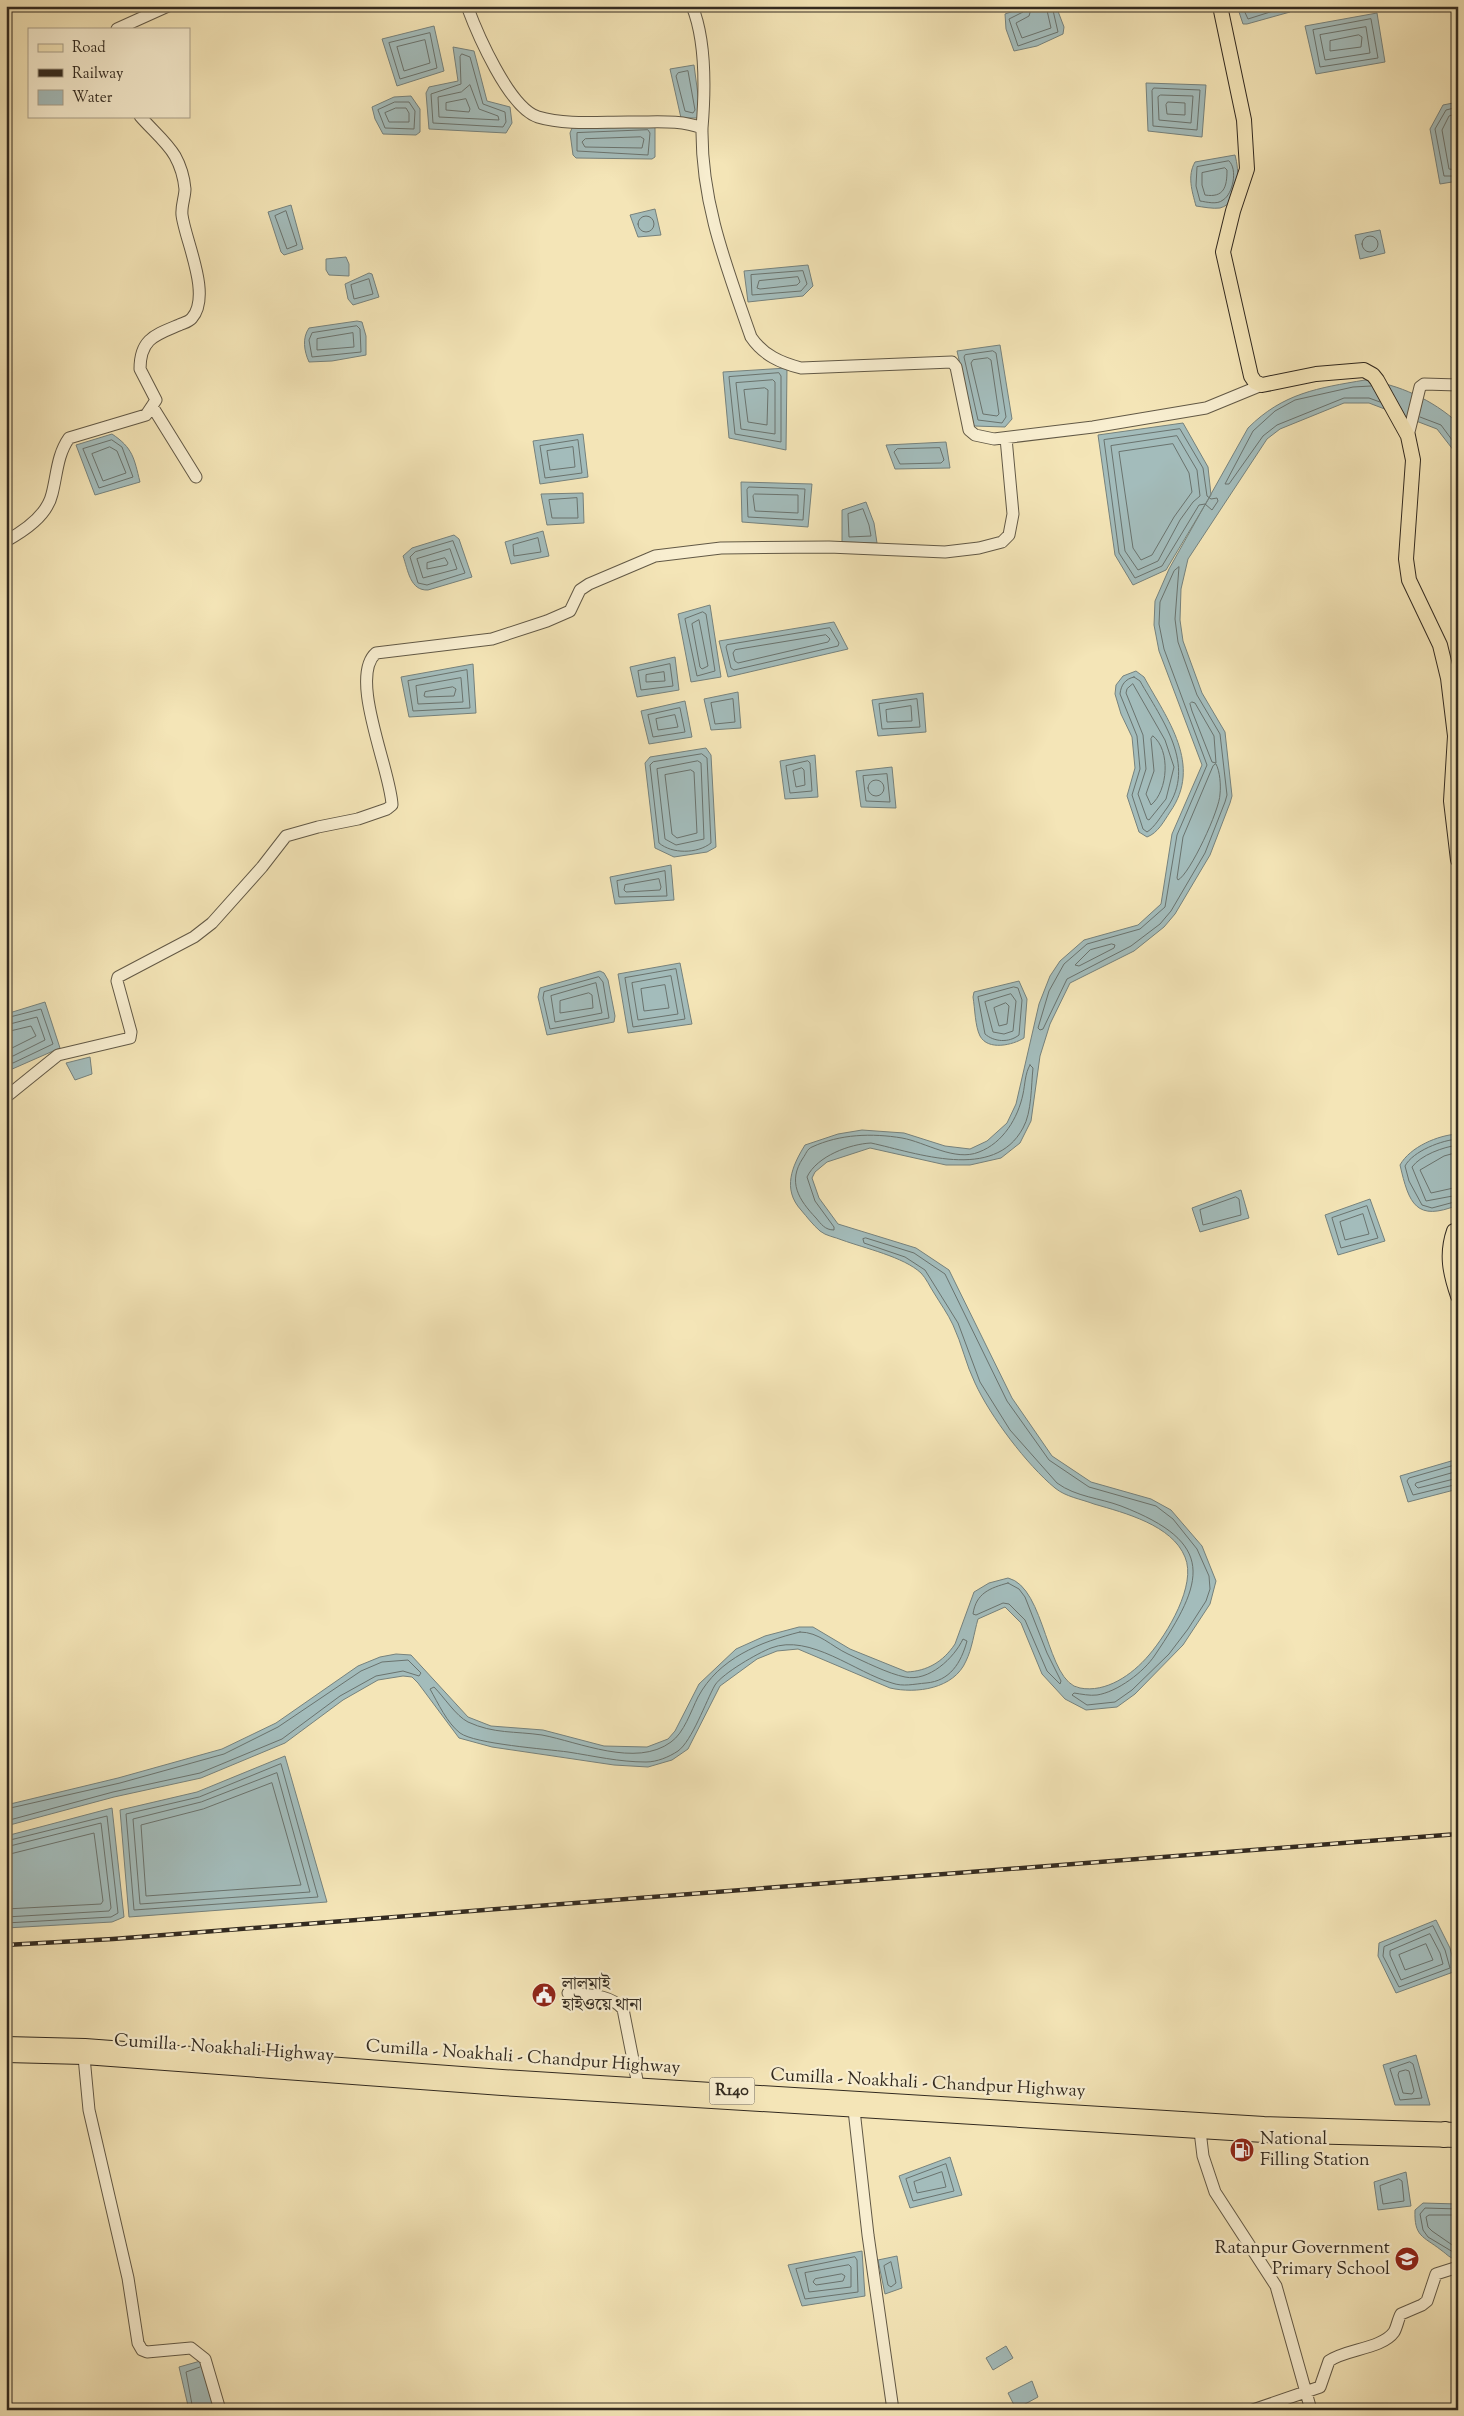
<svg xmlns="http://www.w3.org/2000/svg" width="1464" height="2416" viewBox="0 0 1464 2416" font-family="'Sorts Mill Goudy','Noto Serif Bengali',serif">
<rect width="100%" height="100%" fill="#f4e5b7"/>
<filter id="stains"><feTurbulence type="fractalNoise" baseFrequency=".004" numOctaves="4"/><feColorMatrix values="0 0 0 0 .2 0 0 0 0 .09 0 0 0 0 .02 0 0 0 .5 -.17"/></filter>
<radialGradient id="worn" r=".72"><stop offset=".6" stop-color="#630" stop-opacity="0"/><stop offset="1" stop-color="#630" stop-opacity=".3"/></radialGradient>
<path fill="#a3bcbb" stroke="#76827d" d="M1028 6H1056L1064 27 1063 34 1037 46 1014 51 1006 29 1005 14Z
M1237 6H1295L1290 12 1247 24H1243Z
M1377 13 1385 62 1316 74 1305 26Z
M434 26 444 71 397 86 382 39Z
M453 47 474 51 487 101 510 107 512 123 506 133 429 129 426 93 429 87 458 81Z
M694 65 701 118H681L670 69Z
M1146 83 1206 85 1202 137 1148 131Z
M411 96 420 109V132L416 135 383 134 375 119 372 107 394 97Z
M1458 102V181L1440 184 1430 129 1443 105Z
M655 126V157L652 159 576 158 573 155 570 133 572 128Z
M1235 155C1239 170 1242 202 1220 208 1213 209 1203 207 1196 206 1192 191 1187 176 1195 162Z
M291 205 303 249 284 255 281 252 268 212Z
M655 209 661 235 638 237 630 215Z
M1380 230 1385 253 1360 259 1355 235Z
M346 257 349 264V276L329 275 326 270V259Z
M808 265 813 286 803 296 748 302 744 271Z
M369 273 372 274 379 297 353 305 348 299 345 284Z
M357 321 362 322 366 336V355L332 361 309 362C304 351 302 338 309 328Z
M1000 345 1012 419 1005 427 974 426 957 351Z
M787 368 786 450 729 438 723 372Z
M1365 380C1398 384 1433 400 1458 423V456L1437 429 1369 403H1344L1280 429 1267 439 1188 559 1181 589 1180 620 1183 641 1202 693 1225 732 1232 796 1230 803 1210 855 1175 914 1164 927 1134 951 1070 983 1050 1024 1040 1056 1031 1121 1020 1143 1001 1158 970 1165H946L870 1148 827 1162 815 1172 812 1178 819 1198 838 1224 916 1248 949 1270 1012 1398 1052 1456 1091 1482 1151 1499 1171 1510 1202 1546 1216 1581 1210 1604 1183 1645 1135 1694 1117 1707 1086 1710 1065 1699 1042 1674 1021 1623 1005 1607 978 1619C974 1633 972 1649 966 1661 954 1689 916 1694 890 1688L798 1649 777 1651 757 1659 720 1686 688 1749 672 1760 648 1767 614 1765 492 1747 459 1738 418 1683 412 1677 403 1676 378 1680 343 1700 285 1743 201 1778 114 1797 6 1826V1805L118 1778 222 1749 276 1723 358 1666 380 1657 396 1654 411 1655 468 1717 491 1726 543 1730 604 1746 647 1747 668 1739 675 1731 699 1684 736 1649 765 1636 799 1627H813L850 1649 907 1672C927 1671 943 1662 955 1644L974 1592 989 1583 1008 1578C1046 1587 1046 1683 1080 1688 1106 1693 1132 1675 1149 1655 1167 1634 1197 1585 1185 1557 1172 1525 1125 1513 1094 1504 1081 1499 1066 1497 1055 1488 1027 1465 990 1416 975 1383 966 1365 962 1344 953 1325 948 1314 940 1303 934 1293 930 1287 926 1278 921 1273 904 1257 864 1248 842 1240 835 1237 826 1236 820 1231 813 1225 807 1217 801 1210 782 1189 792 1166 805 1145L838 1134 862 1130 904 1133 945 1146 970 1149 987 1141 1007 1123 1016 1104 1039 1004 1050 976 1060 961 1084 940 1138 925 1161 904 1172 834 1202 765 1159 651 1154 625 1155 601 1169 569 1248 428C1283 393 1318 388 1365 380Z
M1183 423 1208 467 1211 495 1166 570 1133 585 1115 555 1098 435Z
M112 434C133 448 134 458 140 482L95 495 76 445Z
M583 434 588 477 540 484 533 441Z
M946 442 950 468 895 469 886 445Z
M741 482 812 484 808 527 742 522Z
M583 493 584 523 547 525 541 494Z
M866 502 874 523 877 543 842 542V510Z
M543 531 549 556 511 564 505 542Z
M454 535 459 539 472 577 428 590C410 591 408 570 403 556L412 548Z
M710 605 721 677 691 682 678 614Z
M834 622 848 649 728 677 719 641Z
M675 657 679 690 637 697 630 667Z
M473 664 476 713 409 717 401 677Z
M1136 671 1144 677C1167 719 1203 765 1170 812 1164 821 1158 833 1147 837L1139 832 1127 796 1135 768 1132 737 1121 714 1115 694 1116 685 1123 676Z
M738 692 741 728 711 730 704 699Z
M923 693 926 732 878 736 872 700Z
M685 701 692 737 649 744 641 711Z
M706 748 711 755 716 847 707 852 674 857 655 848 645 763 650 757Z
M815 755 818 797 785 799 780 761Z
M892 767 896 808 861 807 856 771Z
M671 865 674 900 615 904 610 877Z
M680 963 692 1024 628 1033 618 974Z
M600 971 604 973 608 980 615 1016 614 1022 547 1035 538 997 540 988Z
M1019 981 1027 999 1024 1038C1013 1045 988 1051 980 1036 975 1026 975 1009 973 997L974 992Z
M45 1002 60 1048 10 1070 6 1061V1014Z
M90 1057 92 1074 75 1080 66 1063Z
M1458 1134V1205C1416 1222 1409 1204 1400 1165 1410 1147 1438 1135 1458 1134Z
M1241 1190 1249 1218 1200 1232 1192 1208Z
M1370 1199 1385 1241 1338 1255 1325 1215Z
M1458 1459V1489L1408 1502 1400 1476Z
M285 1756 327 1902 129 1917 120 1810 197 1792Z
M112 1808 124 1917 112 1922 6 1928V1836Z
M1436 1920 1450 1948 1456 1971 1396 1993 1378 1956 1379 1943Z
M1416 2055 1430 2105H1395L1383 2065Z
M950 2157 962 2195 910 2208 899 2176Z
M1406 2172 1411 2206 1378 2210 1374 2182Z
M1423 2203 1458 2204V2260C1449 2258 1448 2255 1441 2250 1423 2236 1414 2237 1415 2210Z
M862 2251 865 2296 802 2306 788 2265Z
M897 2256 902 2288 885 2294 878 2260Z
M1006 2346 1013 2358 993 2370 986 2358Z
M204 2360 217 2410H189L179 2367Z
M1032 2381 1038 2397 1016 2409 1008 2393Z"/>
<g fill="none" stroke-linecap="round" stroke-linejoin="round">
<path stroke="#6a736e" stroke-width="1" d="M1026 6 1023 12 1009 19 1018 46 1058 32 1052 6
M1032 6 1029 16 1016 23 1022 38 1051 28 1046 6
M1242 6 1248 19 1289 6
M1371 19 1378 58 1320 67 1313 30Z
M1366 27 1370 53 1325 60 1320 35Z
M430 33 437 68 400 79 389 43Z
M1359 35 1362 37 1361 47 1330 51V41Z
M425 40 430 63 404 71 397 47Z
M462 54 470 57 483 104 505 112 506 122 503 127 433 123 431 94 461 84 460 57Z
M688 71 695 110 693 113 685 111 676 76 678 73Z
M470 85 479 109 498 116 499 120 439 117 438 97 461 92Z
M1154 88 1200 90 1197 130 1153 126 1152 91Z
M1161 95 1193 96 1191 123 1159 120 1158 97Z
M466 99 470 109 469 112 446 110V103Z
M395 102H409L415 111 414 129 385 128 378 110Z
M1168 102 1185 103V115L1167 114 1166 105Z
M1458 107 1446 110 1435 129 1444 176H1458
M396 108H406L409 113V122H389L385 113Z
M1458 113 1449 116 1442 130 1449 169 1458 170
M648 130 650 133 648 155 577 151V133Z
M641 137 644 139 642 148 585 147 582 142 585 139Z
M1229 161C1238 169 1233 194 1223 200 1217 205 1207 202 1200 201L1196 186 1197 167Z
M1225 168 1227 170C1227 187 1224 198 1205 195L1202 185V173Z
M286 211 297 245 287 249 275 216Z
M638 224a8 8 0 1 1 16 0a8 8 0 1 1-16 0Z
M1362 244a8 8 0 1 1 16 0a8 8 0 1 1-16 0Z
M803 271 807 284 801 291 752 295 751 275Z
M798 277 800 282 797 285 760 289 757 288 759 281Z
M369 279 373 294 354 299 351 285Z
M357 326 360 329 361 352 312 357 309 340 312 333Z
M353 333 354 347 317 350V339Z
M993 351 996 353 1006 417 1002 423 978 420 964 357 965 355Z
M988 358 991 360 999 414 997 416 983 414 971 363 973 360Z
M779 373 781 376V442L735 434 729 377Z
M773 380 775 382V434L741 429 736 383Z
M1371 386 1353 387 1295 400 1275 411 1253 431 1225 484H1229L1263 436 1277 425 1344 398H1369L1380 402
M765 388 768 390 767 425 748 422 744 390Z
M1420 417 1441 425 1458 448
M1180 429 1203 468 1207 496 1211 499 1217 498 1218 501 1212 510 1205 504 1199 505 1162 566 1135 578 1119 553 1104 440Z
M1177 436 1197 470 1200 496 1193 502 1180 520 1158 561 1138 570 1125 551 1111 446Z
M112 440 122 447 133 477 99 488 83 449Z
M578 440 582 473 545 478 540 446Z
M1173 444 1189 473 1192 492 1174 517 1152 555 1141 560 1133 548 1119 452Z
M110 447 117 451 126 473 103 481 92 454Z
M573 447 575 467 550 470 547 451Z
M940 448 944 460 941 463 900 464 894 452 897 449Z
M749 487 805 489 803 520 748 517 747 490Z
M755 494 798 495V513L755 511 753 496Z
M577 498 578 518H552L549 500Z
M863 509 869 525 871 536 849 537 848 514Z
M538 538 541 552 514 556 513 545Z
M453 541 465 573 427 585 418 583 410 557 415 552Z
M450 549 457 569 423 578 417 559Z
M445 558 448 563 447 565 427 569V563Z
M1179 567 1175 619 1178 642 1197 695 1220 734 1227 795 1225 802 1205 853 1171 911 1160 924 1131 946 1067 979 1043 1029 1040 1030 1038 1028 1049 991 1064 964 1087 944 1140 929 1165 907 1177 835 1207 765 1164 649 1159 624 1160 602 1174 571Z
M703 612 706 614 715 671 697 676 685 619Z
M699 620 708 666 702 669 700 667 692 624Z
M830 628 839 643 838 646 734 670 731 668 726 647 727 645Z
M826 635 830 639 828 642 738 663 735 661 733 653 735 650Z
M670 664 673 686 641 690 638 671Z
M467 670 470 708 413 711 408 681Z
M664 672 665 681 646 682V675Z
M1134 677 1140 681C1162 720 1197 765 1167 808 1161 816 1155 827 1147 832L1143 829 1132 795 1140 769 1137 736 1120 694C1121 685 1125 679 1134 677Z
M461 678 463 702 418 704 416 686Z
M1133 684 1165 740 1174 767 1166 799 1149 820 1147 819 1138 794 1146 769 1143 735 1126 693 1127 689Z
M453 687 456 689 454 696 426 697 424 696 425 692Z
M733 699 735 722 715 724 711 703Z
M917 699 920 727 882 729 879 704Z
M1192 702 1195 703 1214 736 1216 763 1212 762 1192 711 1190 704Z
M911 706 912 721 887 722 886 710Z
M680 708 685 732 653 737 648 715Z
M675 715 678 727 658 730 656 719Z
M1153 736C1171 750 1168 791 1151 805L1146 794 1154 771 1151 739Z
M702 754 707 758 711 843C697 854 672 854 659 843L650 765 653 762Z
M698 761 701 763 704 839 676 845 665 839 657 769Z
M808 761 810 763 812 791 790 793 786 766Z
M1216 764C1220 771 1221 786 1220 794 1220 809 1190 874 1178 880L1177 878 1183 837 1213 766Z
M802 768 804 770 805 785 796 787 793 771Z
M691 770 694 772 697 833 677 838 672 834 665 775Z
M887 774 890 802 866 801 863 776Z
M868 788a8 8 0 1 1 16 0a8 8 0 1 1-16 0Z
M665 871 667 896 619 897 617 881Z
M659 879 661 887 660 890 626 892 624 890 625 885Z
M1112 944 1115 945 1114 948 1079 966 1075 965 1090 950Z
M676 969 685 1019 633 1027 625 978Z
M671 976 678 1014 638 1020 632 983Z
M599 977 603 982 609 1018 550 1029 543 998 544 992Z
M596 983 602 1013 555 1022 551 996Z
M665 985 669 1008 644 1011 641 989Z
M1014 987 1018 988 1022 1000 1019 1035C1009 1043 994 1042 985 1034L978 997Z
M589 993 592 995 593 1008 560 1013V1001Z
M1011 994 1016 1001 1013 1031 1004 1034 993 1032 985 1002Z
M1006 1003 1009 1006 1007 1024 999 1026 994 1008Z
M6 1018 41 1009 53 1044 13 1063 6 1062
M6 1025 37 1017 45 1040 13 1056H6
M6 1032 31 1026 36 1036 12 1048H6
M1030 1065 1033 1068C1031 1086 1032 1112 1023 1128 994 1182 917 1153 871 1143 850 1144 817 1156 807 1177L815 1201 834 1227V1230C825 1230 821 1224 816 1218 799 1200 787 1182 803 1158 806 1154 807 1149 812 1147 840 1134 872 1133 902 1138 925 1142 955 1162 979 1152 1003 1143 1018 1118 1023 1094 1025 1085 1025 1073 1030 1065Z
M1458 1139C1442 1140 1413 1151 1405 1166L1409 1181 1422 1205 1432 1208 1458 1201
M1458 1145C1443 1147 1421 1155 1412 1167L1426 1201 1458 1195
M1458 1152 1444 1156 1420 1170 1431 1193 1458 1187
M1236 1197 1239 1199 1241 1215 1203 1225 1200 1210Z
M1367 1206 1378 1238 1341 1248 1332 1218Z
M1363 1214 1369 1234 1345 1240 1340 1222Z
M866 1238 914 1253 945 1274 1007 1401 1049 1460 1089 1487 1156 1506 1173 1519 1197 1549 1209 1576 1210 1589 1206 1601 1188 1629 1169 1654 1132 1690 1115 1702 1087 1705 1072 1695 1074 1693C1081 1694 1090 1696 1097 1695 1117 1692 1144 1672 1155 1655 1205 1581 1217 1543 1121 1506 1100 1498 1076 1497 1057 1483L1010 1430 980 1382 958 1323 925 1270 905 1257 864 1243 863 1239Z
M1458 1464 1409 1478 1407 1481 1413 1495 1458 1484
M1458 1471 1416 1483 1415 1485 1418 1488 1458 1478
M1008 1583 1019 1589 1025 1597 1047 1653 1061 1681 1060 1684 1047 1671 1025 1620 1009 1604 1003 1603 976 1615 973 1614C976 1593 990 1588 1008 1583Z
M800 1632C819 1632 831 1646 848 1654 863 1661 889 1674 905 1677 929 1682 954 1658 963 1639L967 1641C961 1663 950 1681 926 1683 914 1684 903 1687 892 1683 856 1673 810 1633 771 1648 758 1653 723 1673 715 1685 706 1701 692 1741 678 1751 669 1757 657 1762 646 1762 619 1762 594 1756 568 1752 546 1749 475 1744 460 1733 447 1723 438 1703 430 1689L434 1687C444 1697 456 1716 468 1722 494 1734 515 1731 542 1735 579 1742 636 1768 671 1742 684 1733 691 1711 698 1697 719 1658 760 1642 800 1632Z
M281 1764 318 1897 134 1910 126 1814 199 1797Z
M277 1773 310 1892 140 1904 133 1819 201 1802Z
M272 1783 301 1885 146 1896 141 1825 203 1809Z
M6 1809 120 1783 224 1754 278 1727 361 1671 382 1662 408 1660 421 1673 419 1676 403 1671 376 1676 340 1696 282 1739 200 1773 113 1792 6 1821
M6 1841 107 1816 118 1913 111 1917 6 1923
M6 1847 101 1823 111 1908 109 1911 6 1917
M6 1855 94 1833 103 1901 101 1904 6 1909
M1433 1926 1445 1950 1450 1968 1399 1987 1383 1956 1384 1947Z
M1430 1934 1440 1953 1443 1964 1401 1980 1390 1955V1951Z
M1426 1944 1433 1960 1405 1970 1399 1955Z
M1410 2062 1413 2064 1422 2098 1400 2100 1390 2069Z
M1406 2070 1409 2071 1414 2091 1412 2094 1403 2093 1398 2075 1399 2072Z
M946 2164 954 2191 913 2201 906 2179Z
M942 2172 946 2187 917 2193 914 2182Z
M1399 2179 1402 2181 1404 2201 1383 2204 1380 2186Z
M1458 2209 1425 2208 1420 2214 1423 2230 1428 2237 1458 2255
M1458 2215H1429L1426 2217 1428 2227 1432 2231 1458 2249
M855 2257 857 2260 858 2292 805 2299 796 2269Z
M891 2262 896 2283 891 2287 888 2285 884 2266Z
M849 2265 851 2267V2287L809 2292 805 2273Z
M842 2274 845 2276 843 2281 816 2285 813 2282 815 2279Z
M193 2410 186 2372 200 2367"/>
<defs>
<path id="minor" d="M467 6C477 33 509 108 538 117 568 126 606 121 637 122 659 122 681 120 702 128 701 203 727 268 751 337 763 355 781 363 801 368L952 362 956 367 969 430 975 435 994 439 1093 427 1206 408 1262 385
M692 6C706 40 705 92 702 128
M117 29 168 6
M152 406 196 477
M1408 436 1420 387 1424 384 1458 385
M6 541C24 531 47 516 52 494 57 475 57 455 69 438L146 415 156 400 140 369C140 339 155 335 179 325 183 323 189 322 192 318 212 295 185 240 182 215 181 206 185 197 185 189 184 178 180 165 175 156 167 142 151 129 140 116
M6 1097 58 1055 130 1038 131 1032 117 981 118 977 194 937 212 923 262 867 286 836 318 827 358 819 387 809 392 805C391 771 348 677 376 653L492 639 547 621 570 611 580 590 589 584 655 556 721 548 829 547 945 552 979 548 1002 542 1009 535 1013 514 1006 438
M568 1993C587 1995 610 1994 623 2009L638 2085
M84 2057 89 2110 128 2278 138 2343 142 2350 147 2352 191 2348 205 2359 220 2410
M854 2110 868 2235 893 2410
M1200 2131 1203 2156 1215 2192 1276 2286 1311 2410
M1253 2410 1320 2387 1329 2361C1345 2349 1382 2349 1394 2332 1397 2327 1398 2319 1401 2314L1422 2305 1427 2301 1436 2274 1458 2267"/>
<path id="major" d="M1220 6 1244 120 1247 169 1233 211 1223 252 1251 376 1255 382 1262 385 1316 374 1364 370 1373 375 1377 380 1408 436 1413 460 1406 559 1409 580 1440 645 1448 678 1455 736 1451 801 1458 860
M1458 1230 1454 1231C1446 1254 1450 1273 1458 1296
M6 2044 85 2046 502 2077 1264 2124 1458 2130
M6 2055 84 2057 502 2088 1264 2135 1458 2140"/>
<path id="highway" d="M1444 2139 1445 2130"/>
</defs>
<use href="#minor" stroke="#625946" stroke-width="13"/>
<use href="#major" stroke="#322a20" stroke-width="16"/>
<use href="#highway" stroke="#322a20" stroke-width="18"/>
<use href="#minor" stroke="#f8eed0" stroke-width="11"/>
<use href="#major" stroke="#f4e5b7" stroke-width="14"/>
<use href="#highway" stroke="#f4e5b7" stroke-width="16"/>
<defs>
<path id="rail" d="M6 1945 113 1939 1458 1834"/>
</defs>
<use href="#rail" stroke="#322a20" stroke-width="4.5"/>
<use href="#rail" stroke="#f8eed0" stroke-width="2.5" stroke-dasharray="8" stroke-linecap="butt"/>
</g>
<defs>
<symbol id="civic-disc" viewBox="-11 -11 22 22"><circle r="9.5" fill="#8f2418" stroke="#f8eed0"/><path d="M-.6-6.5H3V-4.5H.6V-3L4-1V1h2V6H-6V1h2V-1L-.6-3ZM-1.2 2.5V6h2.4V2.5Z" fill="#fff"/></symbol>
<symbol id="fuel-disc" viewBox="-11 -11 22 22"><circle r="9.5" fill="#8f2418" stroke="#f8eed0"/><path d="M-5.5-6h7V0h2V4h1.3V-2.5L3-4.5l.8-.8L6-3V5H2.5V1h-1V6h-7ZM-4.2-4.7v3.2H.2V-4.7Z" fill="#fff"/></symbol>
<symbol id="school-disc" viewBox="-11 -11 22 22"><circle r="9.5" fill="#8f2418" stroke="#f8eed0"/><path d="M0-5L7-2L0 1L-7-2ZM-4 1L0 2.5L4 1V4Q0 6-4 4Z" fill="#fff"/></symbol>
</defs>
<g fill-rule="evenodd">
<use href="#civic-disc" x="530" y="1981" width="28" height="28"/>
<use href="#fuel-disc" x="1228" y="2136" width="28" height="28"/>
<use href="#school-disc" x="1393" y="2245" width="28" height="28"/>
</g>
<g text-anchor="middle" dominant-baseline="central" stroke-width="4.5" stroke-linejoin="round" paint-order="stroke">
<rect fill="#f8eed0" stroke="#6d6555" stroke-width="1" x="709.5" y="2077.5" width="45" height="27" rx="4"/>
<g font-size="16" font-weight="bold" fill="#322a20">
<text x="732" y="2091">R140</text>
</g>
<g font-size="18" fill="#322a20" stroke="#f8eed0" text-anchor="start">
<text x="562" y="1985">লালমাই<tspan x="562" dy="21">হাইওয়ে থানা</tspan></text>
<text x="1260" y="2140">National<tspan x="1260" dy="21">Filling Station</tspan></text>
<text x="1390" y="2249" text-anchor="end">Ratanpur Government<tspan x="1390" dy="21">Primary School</tspan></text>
</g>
<g font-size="18" fill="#322a20" stroke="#f8eed0">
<text transform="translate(224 2049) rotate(4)">Cumilla - Noakhali Highway</text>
<text transform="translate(523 2058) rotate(4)">Cumilla - Noakhali - Chandpur Highway</text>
<text transform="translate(928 2084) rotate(3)">Cumilla - Noakhali - Chandpur Highway</text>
</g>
</g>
<rect width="1464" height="2416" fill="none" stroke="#f4e5b7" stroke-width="25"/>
<rect x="8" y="8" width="1449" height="2401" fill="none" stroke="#322a20" stroke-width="2.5"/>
<rect x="12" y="12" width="1439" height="2391" fill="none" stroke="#322a20"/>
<rect x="28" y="28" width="162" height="90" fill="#f8eed0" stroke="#a9a08a"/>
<rect x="38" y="44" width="25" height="8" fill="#f4e5b7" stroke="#a9a08a"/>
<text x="72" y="52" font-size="15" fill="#322a20">Road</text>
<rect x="38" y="69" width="25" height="8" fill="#322a20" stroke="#a9a08a"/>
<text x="72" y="78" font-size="15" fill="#322a20">Railway</text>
<rect x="38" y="90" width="25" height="15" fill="#a3bcbb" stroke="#a9a08a"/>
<text x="72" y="102" font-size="15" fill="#322a20">Water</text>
<rect width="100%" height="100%" filter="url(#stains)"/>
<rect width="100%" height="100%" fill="url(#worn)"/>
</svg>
